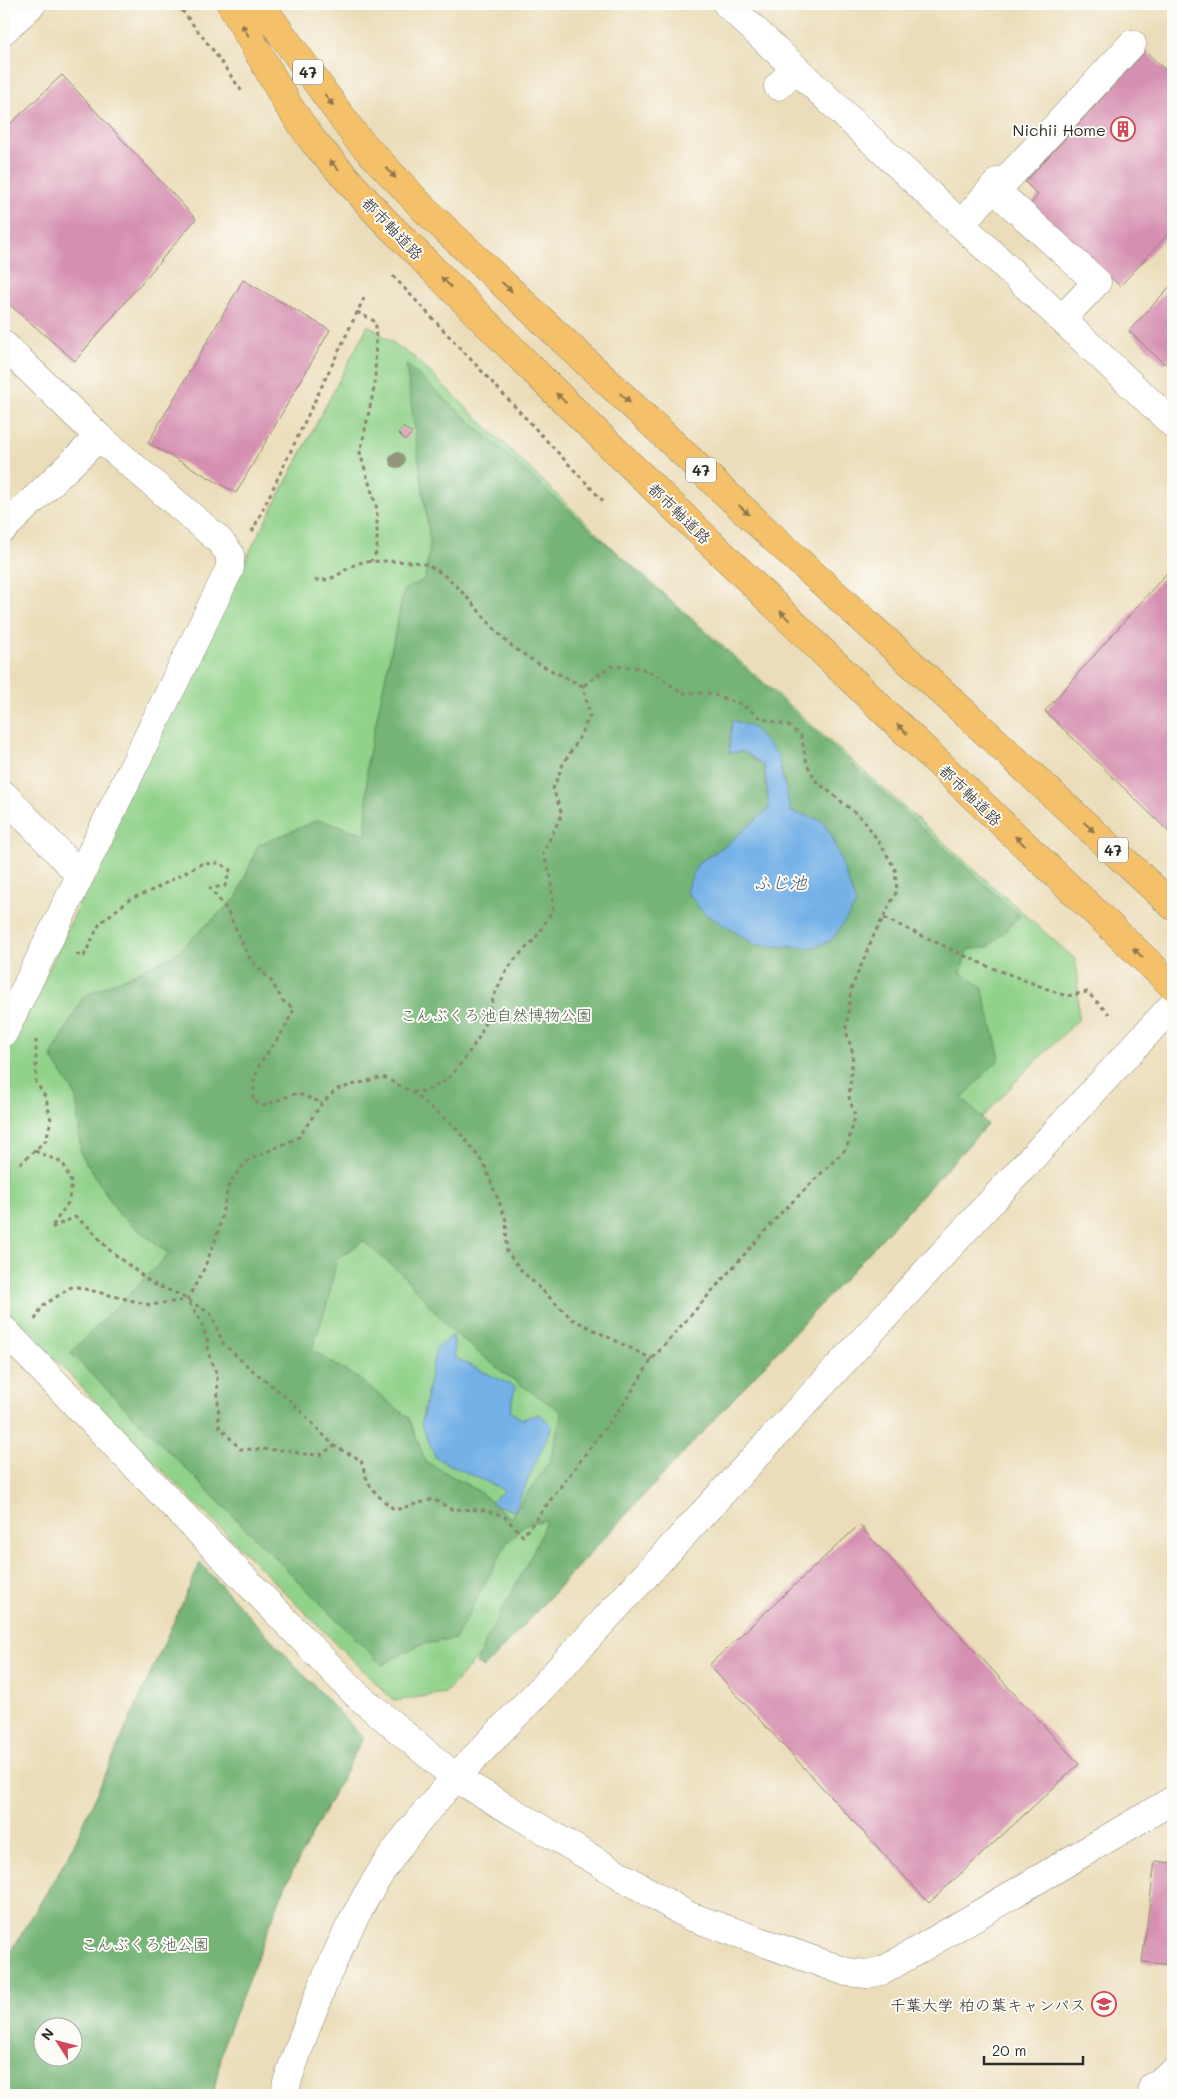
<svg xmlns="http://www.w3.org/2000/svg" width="1177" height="2099" viewBox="0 0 1177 2099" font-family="Mali,'Klee One',sans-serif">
<rect width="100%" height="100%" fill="#fdfcf7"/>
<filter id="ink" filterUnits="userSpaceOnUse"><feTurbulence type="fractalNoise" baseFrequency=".02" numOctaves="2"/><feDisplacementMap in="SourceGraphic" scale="10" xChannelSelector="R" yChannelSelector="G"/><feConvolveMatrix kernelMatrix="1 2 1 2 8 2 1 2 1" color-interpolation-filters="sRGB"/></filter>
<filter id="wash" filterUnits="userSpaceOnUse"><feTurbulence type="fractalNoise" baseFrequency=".0096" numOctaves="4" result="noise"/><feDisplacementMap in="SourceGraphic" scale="20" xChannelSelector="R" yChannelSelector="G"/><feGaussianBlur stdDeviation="1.12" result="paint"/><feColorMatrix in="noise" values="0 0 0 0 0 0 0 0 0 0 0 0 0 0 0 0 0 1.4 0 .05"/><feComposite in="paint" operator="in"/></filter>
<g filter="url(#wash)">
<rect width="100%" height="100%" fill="#ebddb9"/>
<path fill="#91d28a" stroke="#5e7e5a" d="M368 325 415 358 609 545 1075 959 1078 975V1020L1024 1073 445 1693 394 1701 158 1466 4 1307V1059L58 951 157 729Z"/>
<path fill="#74b476" stroke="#507050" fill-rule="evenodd" d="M406 364 1020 916 989 947 967 950 961 973 982 987 1000 1058 962 1098 988 1124 484 1668 476 1664C495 1614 529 1570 546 1520L526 1524 507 1543 455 1639 419 1645 382 1665 70 1353 169 1254 119 1214 81 1154 76 1096 51 1056 84 996 173 956 237 897 258 845 318 820 366 834 367 763 404 590 425 579 430 543ZM752 727 777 754 791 812 821 820 698 863 729 843 769 808 764 766 743 751 729 753ZM363 1241 402 1274 453 1332 505 1374 562 1412 550 1461 510 1518 480 1492 425 1461 409 1418 359 1379 312 1350 329 1298 336 1260Z
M200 1563 363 1738 287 1882 225 2039 213 2095H4V1957L13 1948 70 1853ZM42 2026H72V2056H42Z"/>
<path fill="#75b1e7" stroke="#506e89" d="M732 720 752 727 777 754 791 812 821 820 832 836 856 904 832 940 811 948 756 945 704 913 686 891 698 863 729 843 769 808 764 766 743 751 729 753Z
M453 1335 455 1358 515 1387 510 1412 522 1419 540 1414 552 1426 514 1511 491 1503 504 1490 436 1458 421 1424 436 1349Z"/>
<g id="blocks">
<path fill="#d58fb0" d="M1145 51 1173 77V229L1120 286 1031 204 1038 195 1025 182Z
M62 75 196 219 75 361 4 300V130Z
M243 280 330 330 236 493 148 443Z
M1173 283V353L1164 364 1129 331Z
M403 427 412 433 405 440 398 433Z
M1173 566V833L1169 832 1045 711Z
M859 1525 1079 1764 929 1903 709 1665Z
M1155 1861 1173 1863V1965L1142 1962Z"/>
</g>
</g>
<g filter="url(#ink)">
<use href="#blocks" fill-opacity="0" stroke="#8b8472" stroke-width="1"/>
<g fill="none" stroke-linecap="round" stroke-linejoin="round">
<defs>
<path id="minor" d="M727 4 1173 424
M4 30 32 4
M778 86 796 68
M993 188 1097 282 1062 319
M962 223 999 181 1007 179 1132 44
M4 345 99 437 218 539 230 554V568L4 1032
M4 528 99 437
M4 795 79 874
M4 1330 356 1694 456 1778 689 1916 847 1972 867 1974 884 1970 1173 1800
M285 2095 287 2082C312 2009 339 1937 381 1872 424 1806 481 1751 535 1695L1173 1005
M1153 2095V2086L1173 2073"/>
<path id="major" d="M231 4 288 105 313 141 379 215 549 386 888 715 1173 986
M260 4 357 138 429 214 781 545 924 675 1173 906"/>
</defs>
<use href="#minor" stroke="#8b8472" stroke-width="29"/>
<use href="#major" stroke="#8b8472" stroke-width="29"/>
<path stroke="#8b8472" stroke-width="3" stroke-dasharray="4 4" stroke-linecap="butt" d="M177 4 212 49 243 93
M393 276 604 502
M357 312 376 322 375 384 360 453 377 509V551L371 561
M252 532 364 298
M315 580C337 582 341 569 359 563 367 560 412 561 420 563 455 571 485 625 513 647 534 663 559 674 583 686
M884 918 987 966 1066 996 1087 992 1109 1014
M76 954 84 956 100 923 130 899 153 890 201 864 220 863 230 870 225 886 210 888 227 910 250 959 271 981 283 1001 294 1009 283 1031 260 1063 254 1080 253 1100 262 1106 297 1093 322 1103
M412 1092 426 1091 447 1080 464 1060 481 1034 494 996 506 971 516 958 535 939 553 910 551 877 543 853 562 814 553 789 563 764 577 742 590 715 583 686
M35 1151 63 1163 72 1184 68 1203 51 1228 75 1217 90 1228 108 1249 153 1284 178 1294 211 1314 223 1343 245 1364 291 1401 334 1446 361 1460C368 1488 373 1492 395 1510L433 1499 451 1509 484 1510 504 1516 523 1536 625 1402 652 1359 781 1213 847 1148 855 1116 849 1097 853 1054 846 1031 851 989 874 935 897 891 895 869 886 853 864 820 816 781 807 764 801 736 789 726 761 718 741 704 709 693H682L658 676 640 668 611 666 583 686
M20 1164 46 1140 51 1120 46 1098 36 1082V1040
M187 1300 203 1271 217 1236 229 1184 247 1161 299 1137 322 1103 337 1089 383 1077 412 1092 456 1128 484 1164 506 1220 507 1252 522 1271 572 1319 652 1359
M189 1303 199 1317 207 1338 209 1355 217 1374 219 1426 240 1449 287 1450 302 1454 320 1455 334 1446
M35 1320 42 1306 73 1286 150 1305 186 1300"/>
<use href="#minor" stroke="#fff" stroke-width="28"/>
<use href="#major" stroke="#f4c16a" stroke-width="28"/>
</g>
<circle fill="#92977b" cx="397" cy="460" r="8"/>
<defs><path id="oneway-solid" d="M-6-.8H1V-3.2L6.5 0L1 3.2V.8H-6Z" transform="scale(1.25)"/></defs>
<g fill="#90764a">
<use href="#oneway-solid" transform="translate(245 30) rotate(-120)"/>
<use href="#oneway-solid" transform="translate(329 100) rotate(53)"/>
<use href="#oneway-solid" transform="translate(334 165) rotate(-132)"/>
<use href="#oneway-solid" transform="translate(391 173) rotate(47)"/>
<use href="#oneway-solid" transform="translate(446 282) rotate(-135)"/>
<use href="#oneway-solid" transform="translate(507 287) rotate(43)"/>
<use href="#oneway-solid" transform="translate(561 398) rotate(-136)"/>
<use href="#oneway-solid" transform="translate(625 398) rotate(43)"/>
<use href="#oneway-solid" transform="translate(744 510) rotate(43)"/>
<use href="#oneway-solid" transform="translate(785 616) rotate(-136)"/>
<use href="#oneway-solid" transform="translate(902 729) rotate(-136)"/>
<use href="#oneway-solid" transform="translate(1089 827) rotate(43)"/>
<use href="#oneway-solid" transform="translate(1020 841) rotate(-136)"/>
<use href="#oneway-solid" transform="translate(1138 953) rotate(-137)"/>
</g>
</g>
<defs>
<symbol id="building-ring" viewBox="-11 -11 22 22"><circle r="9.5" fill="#fdfcf7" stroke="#d1495b" stroke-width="1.5"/><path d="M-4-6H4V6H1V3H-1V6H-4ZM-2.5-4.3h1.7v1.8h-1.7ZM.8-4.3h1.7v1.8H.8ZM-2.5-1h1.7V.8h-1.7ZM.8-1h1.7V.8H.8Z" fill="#d1495b"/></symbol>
<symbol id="university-ring" viewBox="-11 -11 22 22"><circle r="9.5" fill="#fdfcf7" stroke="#d1495b" stroke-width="1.5"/><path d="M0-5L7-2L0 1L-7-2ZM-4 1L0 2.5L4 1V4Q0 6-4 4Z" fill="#d1495b"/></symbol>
</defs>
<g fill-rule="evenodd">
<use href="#building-ring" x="1109" y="115" width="28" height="28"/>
<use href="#university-ring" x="1090" y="1990" width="28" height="28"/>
</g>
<g text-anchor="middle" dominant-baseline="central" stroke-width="4" stroke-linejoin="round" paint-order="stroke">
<g fill="#fdfcf7" stroke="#6a6a68" stroke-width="1">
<rect x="293" y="59.5" width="30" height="25" rx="4"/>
<rect x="686" y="457.5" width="30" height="25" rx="4"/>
<rect x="1098" y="837.5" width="30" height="25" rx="4"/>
</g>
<g font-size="15" font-weight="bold" fill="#2b2b2b">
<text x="308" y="72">47</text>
<text x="701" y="470">47</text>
<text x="1113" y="850">47</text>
</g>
<g font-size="16" fill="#2b2b2b" stroke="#fdfcf7" text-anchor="end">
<text x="1106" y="129">Nichii Home</text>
<text x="1086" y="2004">千葉大学 柏の葉キャンパス</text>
</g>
<g font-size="16" fill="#2b2b2b" stroke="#fdfcf7">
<text transform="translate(393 228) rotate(46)">都市軸道路</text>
<text transform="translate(680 513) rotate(44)">都市軸道路</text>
<text transform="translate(971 795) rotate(44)">都市軸道路</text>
</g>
<g font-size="16" fill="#4a5d48" stroke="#fdfcf7">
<text x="496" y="1014">こんぶくろ池自然博物公園</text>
<text x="145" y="1943">こんぶくろ池公園</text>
</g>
<g font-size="18" font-style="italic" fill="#455a6d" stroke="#fdfcf7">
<text x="780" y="882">ふじ池</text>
</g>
</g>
<rect width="1177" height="2099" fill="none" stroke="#fdfcf7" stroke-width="20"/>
<g transform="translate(58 2042) rotate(306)"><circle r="24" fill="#fdfcf7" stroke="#a9a8a5"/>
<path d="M0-4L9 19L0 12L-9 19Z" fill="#d1495b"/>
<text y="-8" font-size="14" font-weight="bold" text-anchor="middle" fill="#2b2b2b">N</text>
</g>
<path d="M984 2056v8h99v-8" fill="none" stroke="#2b2b2b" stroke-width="2.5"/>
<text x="992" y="2056" font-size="15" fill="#2b2b2b" stroke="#fdfcf7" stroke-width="4" paint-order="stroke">20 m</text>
</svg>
